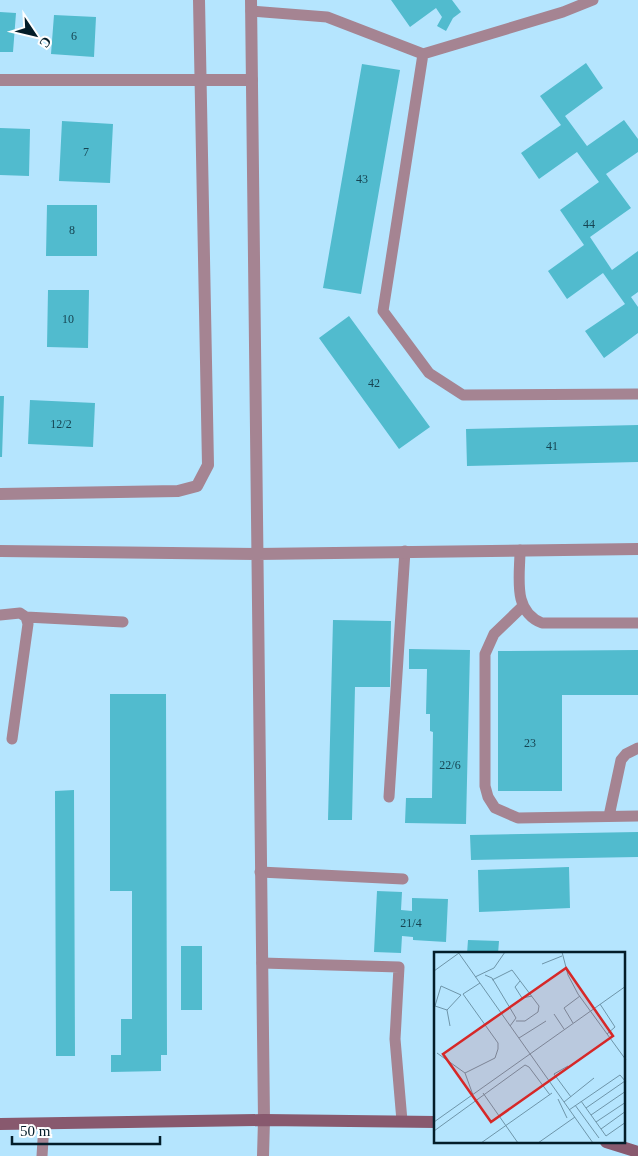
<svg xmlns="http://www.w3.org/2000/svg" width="638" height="1156" viewBox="0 0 638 1156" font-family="'Times New Roman',serif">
<rect width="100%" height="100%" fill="#b5e5fe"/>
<path fill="#51bbce" d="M391 0H452L461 12 453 18 446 31 437 26 442 17 436 8 410 27Z
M0 12 16 13 13 52H0Z
M54 15 96 17 94 57 51 54Z
M586 63 603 88 565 116 587 146 624 120 638 139V152L606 174 631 208 590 237 612 270 638 251V292L631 297 638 307V333L604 358 585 331 625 304 603 273 567 299 548 271 584 245 560 210 599 182 577 152 539 179 521 153 561 125 540 96Z
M362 64 400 70 361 294 323 288Z
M62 121 113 124 110 183 59 181Z
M0 128 30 129 29 176 0 175Z
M47 205H97V256H46Z
M48 290H89L88 348 47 347Z
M349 316 430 427 399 449 319 338Z
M0 396H4L2 457H0Z
M30 400 95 403 93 447 28 444Z
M638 425V462L467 466 466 429Z
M333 620 391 621 390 687H355L352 820H328Z
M409 649 470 650 466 824 405 823 406 798H432L433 732 430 731V714H426L427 669H409Z
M638 650V695H562V791H498V651Z
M110 694H166L167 1055H161V1071L111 1072V1055H121V1019H132V891H110Z
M74 790 75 1056H56L55 791Z
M638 832V857L471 860 470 835Z
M569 867 570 908 479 912 478 870Z
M377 891 402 892 401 910 412 911V898L448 899 446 942 413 940V937L402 936 401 953 374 952Z
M468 940 499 941 498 954H467Z
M181 946H202V1010H181Z"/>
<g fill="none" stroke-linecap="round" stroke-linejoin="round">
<path stroke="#a58492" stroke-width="11" d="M251 11 327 17 423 54 563 12 593 0
M423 54 383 311 429 373 463 395 638 394
M520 550C520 577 512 611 542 623H638
M522 607 494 634 485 654V786L488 797 495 808 518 818 638 816
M0 615 20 613 26 617 28 624 12 739
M26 617 123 622
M389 797 405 551
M609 816 621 760 626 754 638 748
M260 872 403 879
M262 963 399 967 395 1039 402 1121
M42 1156 44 1124"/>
<path stroke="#a58492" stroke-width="12" d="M0 80H252
M0 494 178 491 197 486 208 465 199 0
M263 1156 264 1120"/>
<path stroke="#a58492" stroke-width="12" d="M251 0 264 1120
M0 551 257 554 638 549"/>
<path stroke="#88596e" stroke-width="12" d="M0 1124 264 1120 436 1122
M606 1142 638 1152"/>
</g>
<g text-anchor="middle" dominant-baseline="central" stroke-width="4" stroke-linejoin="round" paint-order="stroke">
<g font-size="12" fill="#164452">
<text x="74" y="36">6</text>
<text x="86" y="152">7</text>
<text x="362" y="179">43</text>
<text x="589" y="224">44</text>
<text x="72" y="230">8</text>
<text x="68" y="319">10</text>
<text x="374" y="383">42</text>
<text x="61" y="424">12/2</text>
<text x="552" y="446">41</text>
<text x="530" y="743">23</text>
<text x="450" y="765">22/6</text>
<text x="411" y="923">21/4</text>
</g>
</g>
<g transform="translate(434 952)">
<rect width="191" height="191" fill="#b5e5fe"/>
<path fill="none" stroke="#6e95a9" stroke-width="1" d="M24 0 159 191M128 0 134 23 144 42 192 108M108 12 128 4M0 19 25 1M51 23 58 26 82 66 76 74M41 25 60 16 71 0M58 28 78 18 105 54 104 60 91 69H82M86 29 81 35 88 46 98 44M166 52 181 75 173 82M13 58 1 54 7 34 27 43M120 62 130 77M139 71 130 56 146 44M16 74 13 58 27 43M85 86 112 69M3 101 31 121 39 143M134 114 120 122 137 145M31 121 61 106 64 97V91L29 42 46 31M49 141 84 191M124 147 133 166M147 149 172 184 192 170M130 150 160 126M141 153 165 186M152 156 191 129M135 158 186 123 192 130M157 163 192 139M0 170 192 34M162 170 192 150M167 177 192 159M0 179 91 113 95 115 116 143M47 191 118 141M104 191 141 165"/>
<path fill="#d62828" fill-opacity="0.15" stroke="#d62828" stroke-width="2.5" d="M132 16 179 84 57 170 9 102Z"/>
<rect width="191" height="191" fill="none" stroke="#031d29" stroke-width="2.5"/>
</g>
<g transform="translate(35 35) rotate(125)" stroke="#fefefe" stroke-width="4" paint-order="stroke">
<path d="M0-4L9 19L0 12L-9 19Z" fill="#031d29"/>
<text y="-8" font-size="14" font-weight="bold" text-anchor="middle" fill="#031d29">С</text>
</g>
<path d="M12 1136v8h148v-8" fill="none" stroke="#031d29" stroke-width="2.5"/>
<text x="20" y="1136" font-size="15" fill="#031d29" stroke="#fefefe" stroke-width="4" paint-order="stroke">50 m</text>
</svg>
